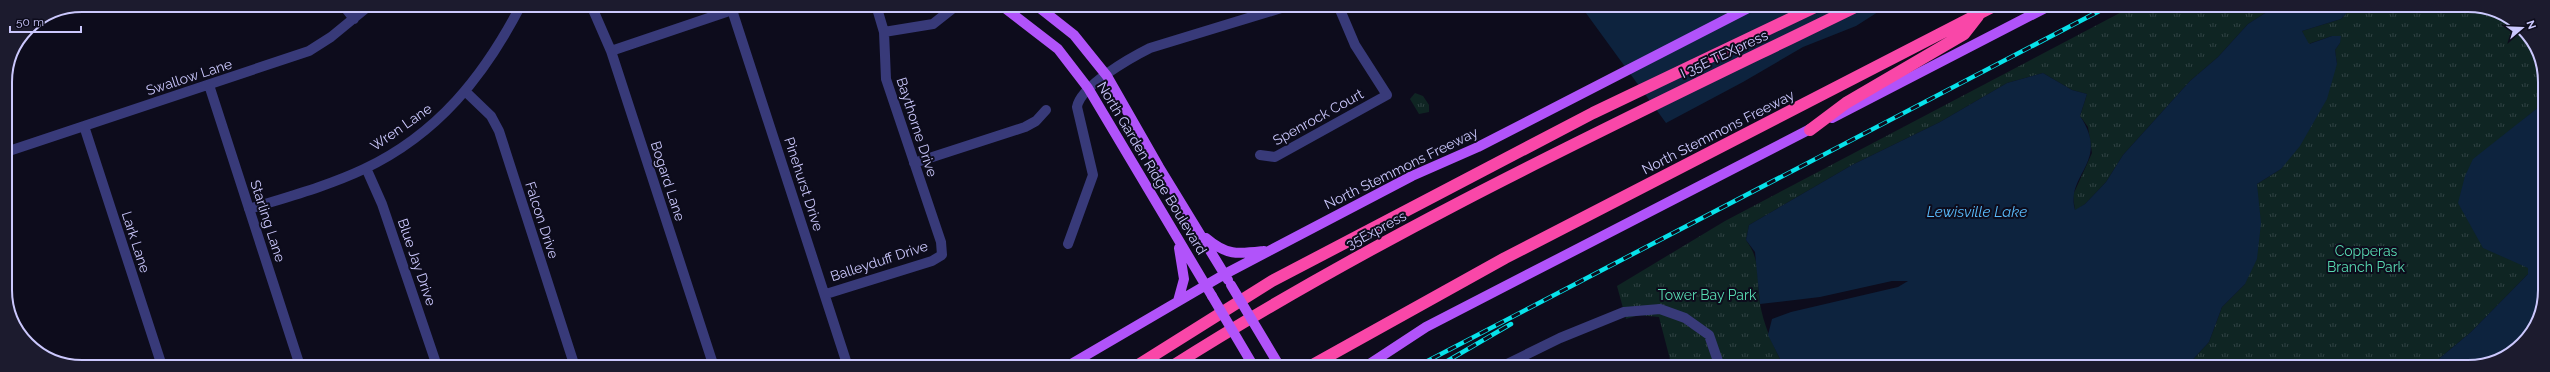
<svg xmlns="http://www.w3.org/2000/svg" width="2550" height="372" viewBox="0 0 2550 372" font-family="Raleway,sans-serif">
<defs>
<pattern id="grass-tufts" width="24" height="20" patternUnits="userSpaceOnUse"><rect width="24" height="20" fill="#0f2523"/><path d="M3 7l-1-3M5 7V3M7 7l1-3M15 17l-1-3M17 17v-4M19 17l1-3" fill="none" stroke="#314344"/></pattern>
</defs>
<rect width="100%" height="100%" fill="#0d0c1c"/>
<path fill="url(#grass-tufts)" d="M2133 6H2276L2248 24 2218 57 2190 81 2123 155 2106 182 2085 204 2075 211 2073 195 2092 153 2088 127 2080 116 2087 94 2072 90 2043 73 2007 83 1940 122 1852 165 1749 225 1746 240C1762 262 1756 279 1760 304 1764 327 1774 347 1784 367H1672L1659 317 1639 315 1626 319 1617 286 1725 221Z
M2353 6H2478L2519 24 2543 66 2544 103 2524 119 2509 258 2529 268 2528 274 2471 332 2429 367H2186L2209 342 2222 307 2245 284 2257 184 2281 169 2337 64 2335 50 2340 43 2332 36 2308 44 2302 31 2341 19Z
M1415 93 1423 96 1429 105V112L1419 114 1410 99Z"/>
<path fill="#0d233e" d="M1560 5H1889L1856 26 1803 47 1743 82 1666 123 1583 9Z
M2276 6H2353L2341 19 2302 31 2309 44 2332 36H2341L2340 43 2335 50 2337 64 2327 99 2300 146 2281 169 2257 184 2261 223 2257 259 2245 284 2222 307 2209 342 2186 367H1784L1768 335 1772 319 1791 312 1898 287 1908 281H1892L1820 297 1760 304 1755 252 1746 240 1749 225 1852 165 1940 122 2007 83 2043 73 2072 90 2087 94 2080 116C2111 162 2065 174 2075 210L2085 204 2106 182 2123 155 2190 81 2218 57 2248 24Z
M2544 103V300L2519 348 2469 367H2429L2471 332 2528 274V268L2483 248 2458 203 2465 176 2473 159Z"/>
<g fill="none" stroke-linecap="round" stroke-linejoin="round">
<path stroke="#383a79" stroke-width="10" d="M343 5 354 19
M591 5 611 51 714 367
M732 10 848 367
M884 32 933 24 957 5
M611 51 747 5
M209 85 300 366
M466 92 491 116 499 131 575 367
M84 126 162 366
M6 152 309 51 331 37 370 5
M1260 155 1275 157 1387 95 1355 45 1338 5
M914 163 1025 127 1036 121 1046 110
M366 168 382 204 437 366
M249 209C287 197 328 186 364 169 438 134 484 76 521 5
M1068 244 1093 175 1077 107C1080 86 1132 57 1150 48L1291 5
M826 294 932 261 942 255 941 242 886 79 884 32 876 5
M1501 367 1560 338 1624 312 1660 309 1685 318 1709 335 1720 367"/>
<path stroke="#b153fa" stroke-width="10" d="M1001 5 1058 49 1088 88 1212 296
M1036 5 1074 35 1107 76 1159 167 1228 280
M1832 118 2049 6
M1206 238C1227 256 1238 254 1264 251
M1178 301 1184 279 1179 248
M1066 367 1225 274 1412 176 1478 147 1754 5
M1365 367 1426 327 1816 126"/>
<path stroke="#f947a8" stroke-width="12" d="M1810 130 1846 103 1964 34 1978 16
M1135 367 1272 281 1593 113 1819 5
M1171 367C1390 228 1626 119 1859 5
M1309 367 1505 258 1994 6"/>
<defs>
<path id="rail" d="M1416 367 2109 6
M1437 367 1511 324"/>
</defs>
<use href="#rail" stroke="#07e2ea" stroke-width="4.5"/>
<use href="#rail" stroke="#0d0c1c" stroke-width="3" stroke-dasharray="9" stroke-linecap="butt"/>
<path stroke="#b153fa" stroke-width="10" d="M1231 285 1280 367
M1212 296 1254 367"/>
</g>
<g text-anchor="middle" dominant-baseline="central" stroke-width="4" stroke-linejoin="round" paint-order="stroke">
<g font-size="14" fill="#cbc8fd" stroke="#0d0c1c">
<text transform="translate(1724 54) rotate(-25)">I 35E TEXpress</text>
<text transform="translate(189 77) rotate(-18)">Swallow Lane</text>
<text transform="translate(1318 117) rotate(-29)">Spenrock Court</text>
<text transform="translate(401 127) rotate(-35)">Wren Lane</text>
<text transform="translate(917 127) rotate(72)">Baythorne Drive</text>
<text transform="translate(1718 132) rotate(-27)">North Stemmons Freeway</text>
<text transform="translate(1152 168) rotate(59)">North Garden Ridge Boulevard</text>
<text transform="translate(1401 168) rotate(-26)">North Stemmons Freeway</text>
<text transform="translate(668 181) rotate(72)">Bogard Lane</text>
<text transform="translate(804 184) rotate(72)">Pinehurst Drive</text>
<text transform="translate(542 220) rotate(72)">Falcon Drive</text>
<text transform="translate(268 221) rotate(72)">Starling Lane</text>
<text transform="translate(1376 230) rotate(-28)">35Express</text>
<text transform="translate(136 242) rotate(72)">Lark Lane</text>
<text transform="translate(879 261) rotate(-18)">Balleyduff Drive</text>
<text transform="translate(417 262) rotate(71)">Blue Jay Drive</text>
</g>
<g font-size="14" fill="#58dab1" stroke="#0d0c1c">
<text x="2366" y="251">Copperas<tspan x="2366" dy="16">Branch Park</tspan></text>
<text x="1707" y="295">Tower Bay Park</text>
</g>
<g font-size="15" font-style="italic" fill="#59bafa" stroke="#0d0c1c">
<text x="1977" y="212">Lewisville Lake</text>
</g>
</g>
<path d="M0 0H2550V372H0ZM82 12H2468A70 70 0 0 1 2538 82V290A70 70 0 0 1 2468 360H82A70 70 0 0 1 12 290V82A70 70 0 0 1 82 12Z" fill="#1c1b2e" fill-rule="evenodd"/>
<path fill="none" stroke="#cbc8fd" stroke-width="2" d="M82 12H2468A70 70 0 0 1 2538 82V290A70 70 0 0 1 2468 360H82A70 70 0 0 1 12 290V82A70 70 0 0 1 82 12Z"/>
<g transform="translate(2522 28) rotate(71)" stroke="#0d0c1c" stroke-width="3" paint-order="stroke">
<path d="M0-3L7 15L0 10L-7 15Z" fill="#cbc8fd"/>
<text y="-6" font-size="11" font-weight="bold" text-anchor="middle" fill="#cbc8fd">N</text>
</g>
<path d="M10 26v6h71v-6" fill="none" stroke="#cbc8fd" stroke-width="2"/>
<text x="16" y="26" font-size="12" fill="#cbc8fd" stroke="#0d0c1c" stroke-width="3" paint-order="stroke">50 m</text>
</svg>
